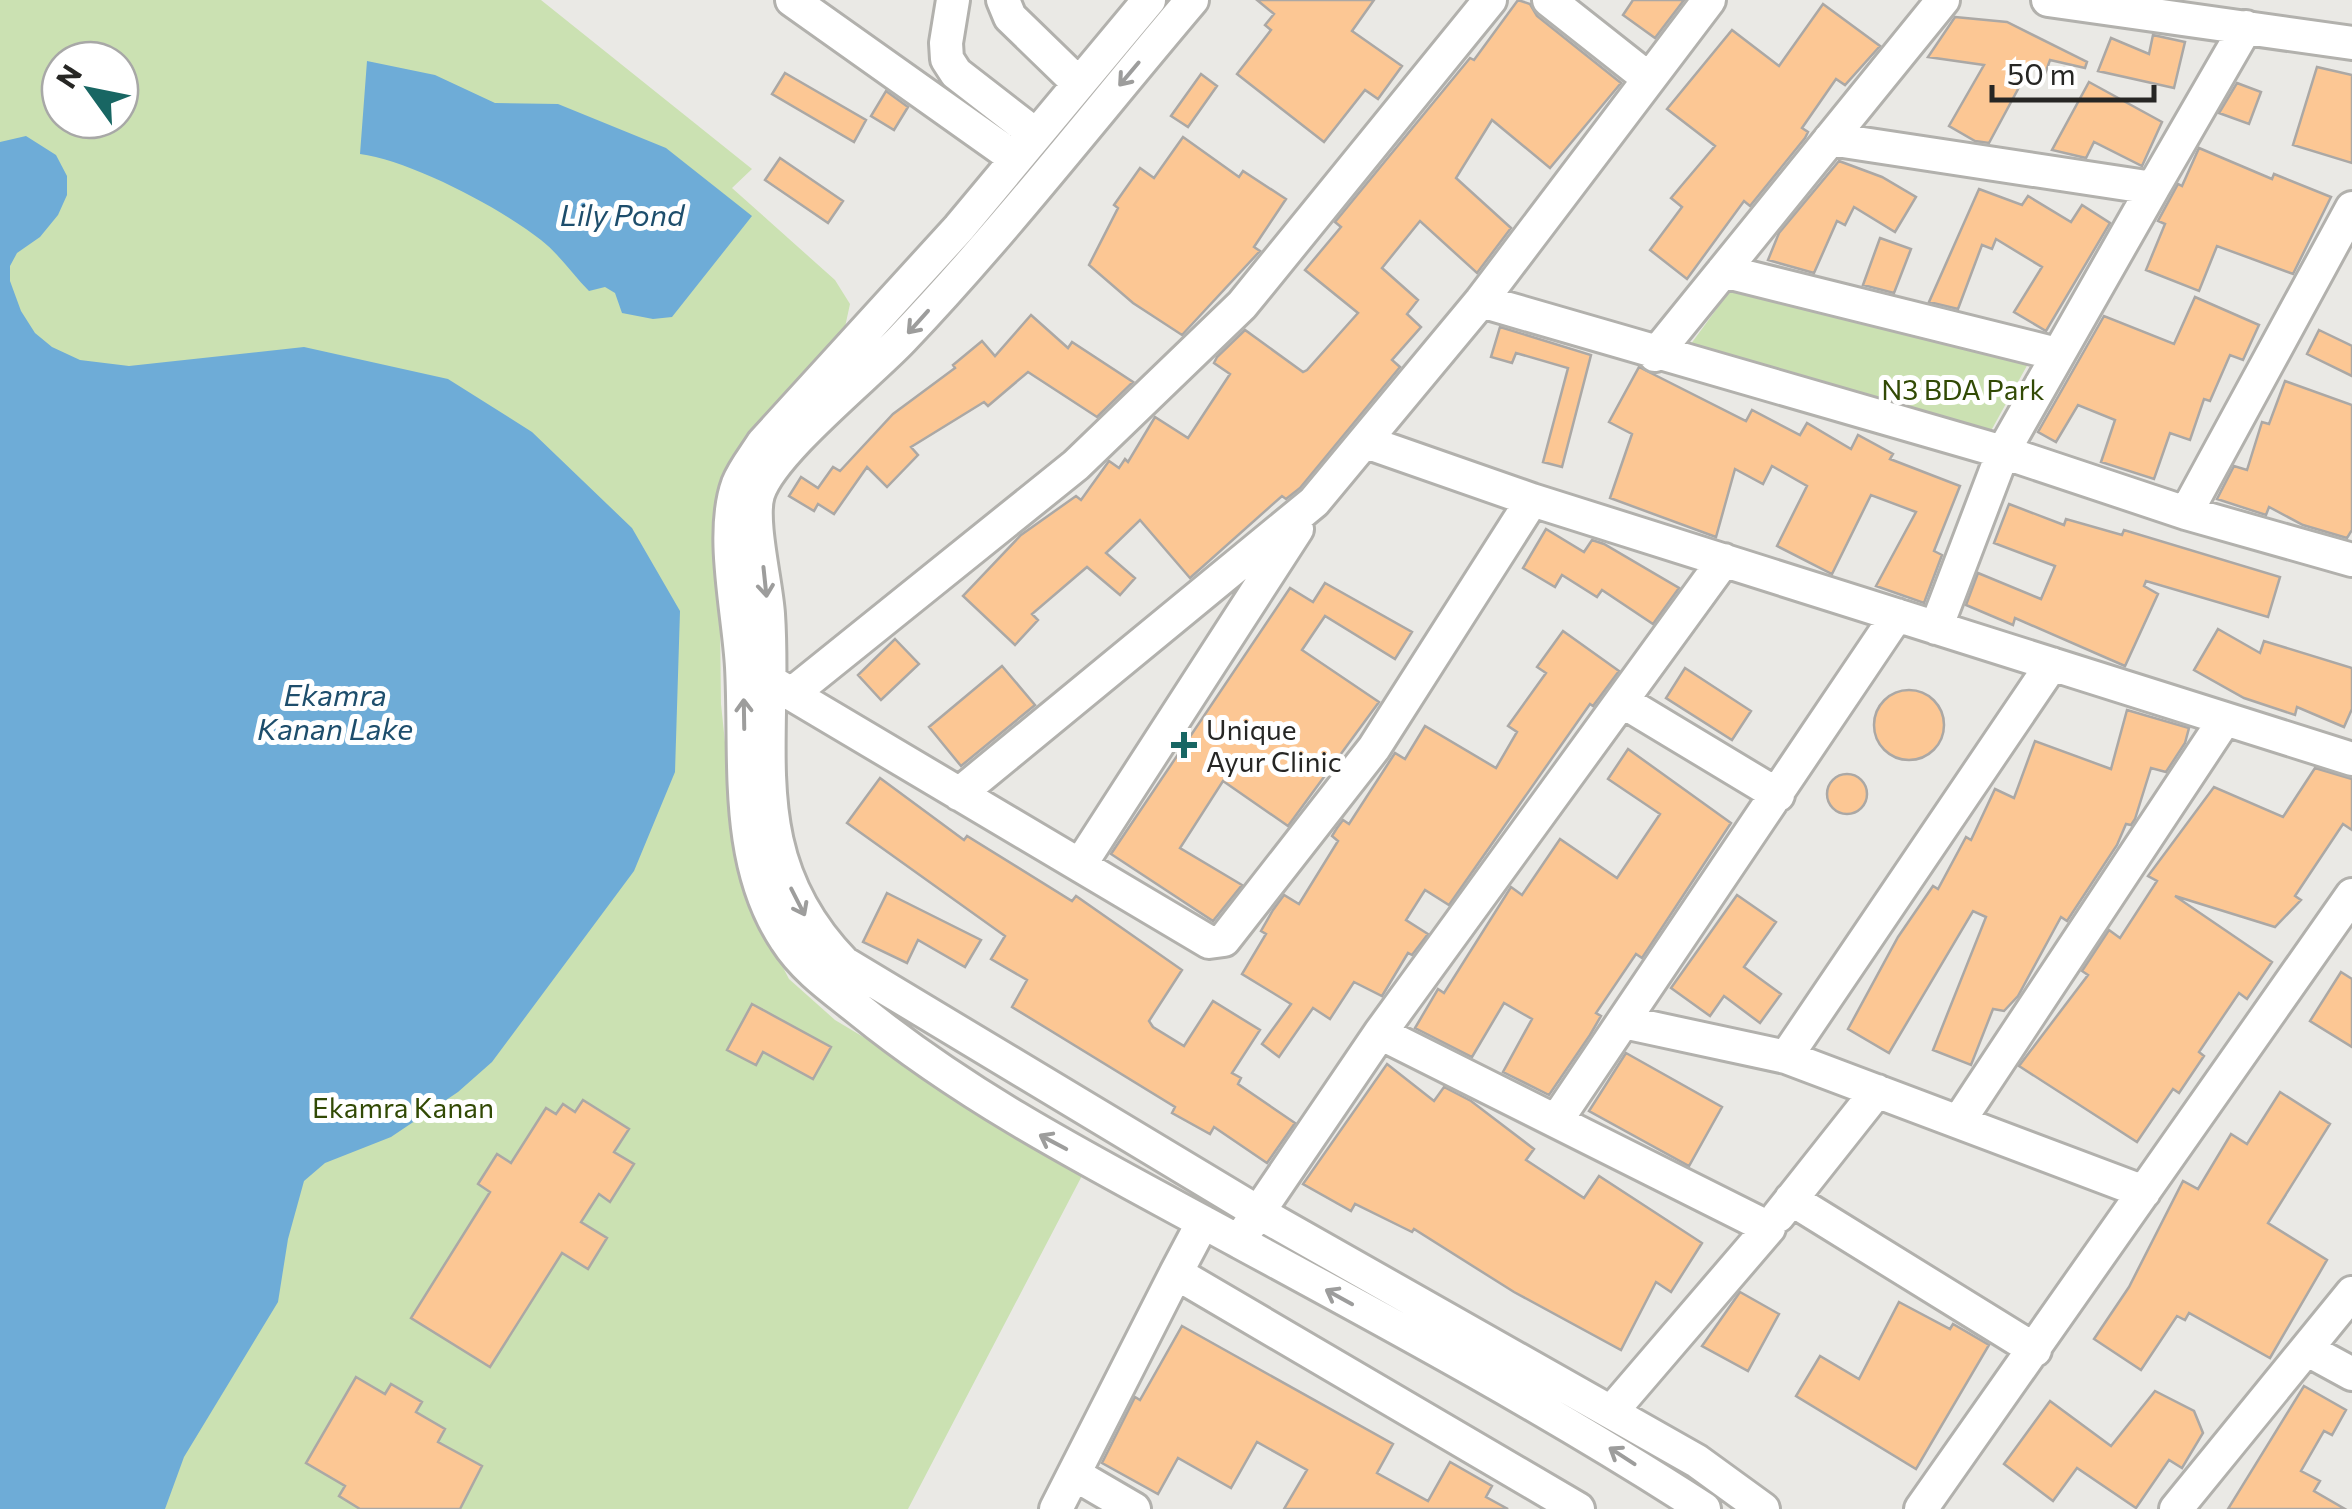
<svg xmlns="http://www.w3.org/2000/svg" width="2352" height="1509" viewBox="0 0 2352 1509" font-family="Commissioner,sans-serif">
<rect width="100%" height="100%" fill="#eae9e5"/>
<path fill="#cbe1b2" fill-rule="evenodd" d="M0 0H541L752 169 732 188 835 280 850 304 840 350 719 541 721 704 733 819 764 931 789 979 835 1020 1085 1170 908 1509H0ZM60 60H120V120H60Z
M1732 288 2029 362 1987 438 1685 352Z"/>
<path fill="#6eacd7" d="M367 61 435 75 495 103 558 104 666 148 752 216 672 317 653 319 622 313 615 293 605 287 589 291C573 275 559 254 541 240 501 208 409 160 360 154Z
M26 136 56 155 67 176V195L58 215 40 237 17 253 10 266V281L21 311 35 333 52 347 80 360 129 366 304 347 448 379 532 432 632 528 680 611 675 772 634 871 492 1062 458 1092 391 1137 325 1163 304 1181 288 1239 278 1302 184 1457 165 1509H0V142Z"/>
<path fill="#fcc794" stroke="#aba8a5" stroke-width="2.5" d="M1257 0H1374L1352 31 1402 66 1378 99 1365 90 1324 142 1237 74 1271 30 1265 25 1274 14Z
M1518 0 1530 4 1537 16 1621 83 1550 168 1492 120 1456 178 1511 228 1477 273 1420 221 1382 268 1418 300 1407 314 1421 327 1392 360 1400 367 1300 488 1286 499 1282 496 1190 578 1140 520 1106 553 1135 578 1120 595 1087 567 1032 614 1038 620 1015 645 963 596 1021 535 1076 496 1081 500 1109 461 1119 468 1125 459 1128 462 1155 417 1188 438 1230 374 1214 363 1217 357 1245 330 1303 372 1307 370 1358 313 1305 270 1341 227 1335 222 1470 58 1474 60Z
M1633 0H1684L1655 38 1623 15Z
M1823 4 1880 46 1845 85 1836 79 1802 128 1808 132 1805 138 1750 206 1744 201 1687 279 1650 250 1682 207 1671 198 1715 146 1667 109 1732 30 1779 66Z
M1955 17 2007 22 2087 62 2085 68 2050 60 2045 74 2030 67 1989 143 1975 141 1949 126 1984 65 1928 57Z
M2153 35 2185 42 2174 88 2098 71 2111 38 2149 54Z
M2317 67 2352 75V163L2293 145Z
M785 73 866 120 854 142 772 94Z
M1201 74 1217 86 1188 127 1171 116Z
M2089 82 2162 122 2142 166 2094 142 2086 158 2052 150Z
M2237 83 2261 92 2249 124 2219 113Z
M886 91 908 107 894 130 871 116Z
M1183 137 1239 177 1243 171 1286 199 1254 247 1260 251 1182 335 1133 303 1089 265 1118 208 1114 205 1140 168 1154 178Z
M2199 148 2272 179 2274 174 2331 197 2293 274 2217 246 2199 291 2146 270 2165 224 2158 221 2178 184 2182 186Z
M780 158 843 201 828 223 765 180Z
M1839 161 1882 177 1916 197 1895 232 1854 207 1845 225 1837 221 1814 273 1768 260 1779 233Z
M1979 189 2022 205 2028 196 2071 222 2082 205 2110 223 2046 331 2014 312 2042 267 1996 239 1992 249 1982 245 1958 309 1929 302Z
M1880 238 1911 249 1894 293 1863 285Z
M2195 297 2259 325 2243 360 2230 355 2210 401 2204 399 2190 440 2170 433 2154 479 2101 462 2115 420 2078 405 2056 442 2038 432 2104 316 2174 344Z
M1031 315 1068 348 1072 342 1133 382 1097 417 1028 372 988 406 984 402 911 447 918 455 887 487 867 467 834 514 818 504 814 511 789 496 801 477 818 488 833 467 840 471 893 414 955 368 953 365 982 341 995 356Z
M1500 327 1591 355 1562 467 1543 462 1568 368 1516 353 1512 363 1491 357Z
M2319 330 2352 346V376L2307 354Z
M1639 367 1746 421 1752 410 1800 435 1807 423 1851 449 1858 435 1893 454 1890 459 1960 486 1934 551 1942 555 1924 603 1876 586 1916 512 1871 495 1832 574 1777 546 1807 486 1772 466 1763 484 1735 469 1716 537 1610 498 1632 434 1609 422Z
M2285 381 2352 405V530L2347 538 2303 525 2269 507 2266 515 2217 499 2234 466 2247 470 2262 422 2269 424Z
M2009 504 2064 525 2066 519 2122 535 2124 530 2280 577 2268 617 2146 581 2144 586 2158 594 2125 666 2015 618 2013 625 1966 605 1978 573 2041 599 2055 566 1994 543Z
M1546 529 1584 552 1592 540 1604 544 1679 588 1653 624 1602 590 1597 597 1562 575 1555 587 1523 568Z
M1325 583 1412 632 1395 659 1325 616 1302 650 1379 702 1288 826 1223 781 1180 848 1242 885 1213 921 1111 854 1290 588 1313 602Z
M2218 629 2260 653 2264 641 2352 668V709L2344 727 2297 707 2295 715 2244 698 2194 670Z
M1563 631 1619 671 1593 706 1590 704 1449 905 1425 890 1406 920 1428 934 1412 955 1408 953 1382 996 1354 982 1330 1019 1313 1008 1279 1057 1262 1044 1291 1004 1242 974 1266 934 1261 931 1273 910 1284 895 1299 904 1338 841 1332 836 1337 828 1343 820 1349 824 1395 753 1405 759 1425 726 1496 768 1517 732 1508 726 1546 673 1537 667Z
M895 639 919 664 881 700 858 675Z
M1002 666 1035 705 961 766 929 727Z
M1685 668 1751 711 1732 740 1666 698Z
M1874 725a35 35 0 1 1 70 0a35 35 0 1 1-70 0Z
M2127 710 2189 728 2185 743 2166 772 2151 768 2135 819 2131 825 2126 824 2117 845 2067 921 2061 917 2018 996 2004 1011 1993 1009 1971 1065 1933 1050 1986 917 1973 911 1889 1053 1848 1029 1898 937 1933 886 1938 889 1966 837 1971 840 1995 789 2014 798 2035 741 2111 769Z
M1628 749 1731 823 1642 958 1636 954 1596 1013 1601 1016 1590 1035 1549 1095 1503 1072 1532 1019 1504 1003 1472 1057 1415 1028 1438 989 1444 993 1511 887 1522 895 1560 839 1617 878 1660 814 1608 779Z
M2315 768 2352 779V830L2343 824 2295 896 2301 900 2275 927 2175 896 2272 962 2247 999 2239 993 2199 1052 2204 1056 2179 1093 2173 1089 2137 1142 2019 1066 2088 975 2082 971 2109 930 2120 938 2157 881 2148 876 2214 787 2283 817Z
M1827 794a20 20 0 1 1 40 0a20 20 0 1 1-40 0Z
M880 778 964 840 967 836 1072 901 1076 896 1182 970 1149 1021 1153 1027 1184 1046 1213 1001 1260 1030 1232 1073 1241 1078 1238 1084 1295 1123 1267 1163 1214 1127 1210 1134 1172 1113 1175 1107 1012 1007 1027 980 991 959 1005 936 847 823Z
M887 893 981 940 965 967 918 940 907 963 863 942Z
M1737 895 1776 922 1744 967 1781 994 1760 1023 1724 996 1710 1016 1671 988Z
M2341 972 2352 979V1047L2310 1021Z
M752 1004 831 1047 813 1079 763 1052 756 1065 727 1050Z
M1626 1053 1722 1107 1689 1166 1589 1111Z
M1387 1064 1434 1101 1444 1087 1471 1101 1534 1149 1526 1160 1584 1198 1599 1176 1702 1243 1671 1292 1656 1282 1621 1350 1514 1292 1414 1229 1412 1232 1355 1204 1351 1211 1303 1184Z
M2280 1092 2330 1124 2268 1223 2327 1260 2270 1358 2189 1313 2185 1320 2177 1316 2141 1370 2094 1339 2129 1287 2183 1181 2198 1189 2231 1134 2247 1144Z
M583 1100 629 1129 614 1152 634 1164 610 1202 599 1194 581 1222 607 1238 588 1269 562 1253 490 1367 411 1318 490 1192 478 1184 497 1154 511 1163 546 1108 556 1114 563 1104 575 1112Z
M1740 1292 1779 1314 1748 1371 1702 1346Z
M1899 1302 1950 1329 1953 1324 1989 1345 1916 1469 1796 1396 1820 1356 1859 1379Z
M1182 1326 1393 1444 1377 1473 1428 1501 1450 1462 1492 1486 1486 1497 1508 1509H1284L1307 1470 1257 1442 1231 1488 1178 1458 1158 1494 1102 1463 1135 1397 1140 1400Z
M356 1377 385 1394 391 1384 422 1402 416 1412 445 1429 438 1442 482 1466 460 1509H360L339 1496 345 1486 306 1463Z
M2304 1386 2346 1410 2332 1435 2324 1431 2301 1471 2320 1481 2314 1491 2345 1509H2228Z
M2155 1391 2194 1411 2203 1433 2182 1468 2169 1460 2136 1508 2077 1468 2053 1501 2004 1464 2050 1401 2111 1446Z"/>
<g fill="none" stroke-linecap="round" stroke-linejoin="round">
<defs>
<path id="minor" d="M792 0 1016 159
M953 0 946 43 947 59 956 73 1036 135
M1003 0 1010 17 1079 84
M1149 0 959 228 763 443C755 456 744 469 738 484 720 533 739 613 742 667 747 757 733 861 786 940 805 970 835 990 861 1011 977 1105 1108 1170 1238 1241 1395 1326 1554 1412 1704 1509
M1192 0C1096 113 1004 232 902 339 868 375 772 451 758 494 750 521 766 583 768 614 777 747 740 856 844 963L1256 1211 1697 1461 1763 1509
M1549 0 1649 79
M2048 0 2352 43
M1830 139 2153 188 2003 452 1936 628
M2153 188 2246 27
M1723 271 2057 354
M1481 301 2003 452 2186 513 2352 560
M1655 355 1943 0
M1366 442 1532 500 2352 759
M2186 513 2352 208
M773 683 1209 942 1224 940 1374 748 1532 500
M794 692 1076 465 1242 305 1490 0
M1622 701 1778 795
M959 794 1314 502 1481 301 1709 0
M1080 865 1297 529
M1624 1022 1786 1057 2144 1192
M1380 1033 1769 1228 1612 1411
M1786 1057 2052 664
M1556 1121 1897 615
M1959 1121 2225 719
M1791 1199 2035 1350
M1778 1216 1877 1091
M1247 1229 1380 1033 1724 560
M1176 1273 1203 1222
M2308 1350 2352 1374
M1074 1474 1134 1509
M1056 1509 1176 1273 1578 1509
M1921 1509 2352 895
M2176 1509 2352 1293"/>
</defs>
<use href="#minor" stroke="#b2b1ad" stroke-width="38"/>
<use href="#minor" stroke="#fff" stroke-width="32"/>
</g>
<defs><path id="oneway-shaft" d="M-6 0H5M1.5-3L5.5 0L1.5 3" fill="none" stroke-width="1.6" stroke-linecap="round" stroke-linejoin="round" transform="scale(2.5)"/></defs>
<g stroke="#9d9d9c">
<use href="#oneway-shaft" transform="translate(1129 74) rotate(130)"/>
<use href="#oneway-shaft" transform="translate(918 322) rotate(132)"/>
<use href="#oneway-shaft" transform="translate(765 582) rotate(84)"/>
<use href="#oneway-shaft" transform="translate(744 714) rotate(-91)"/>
<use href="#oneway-shaft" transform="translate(798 902) rotate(63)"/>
<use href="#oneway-shaft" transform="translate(1053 1142) rotate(-152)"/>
<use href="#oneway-shaft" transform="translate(1339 1297) rotate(-151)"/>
<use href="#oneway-shaft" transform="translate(1622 1456) rotate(-147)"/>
</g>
<path fill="#186663" stroke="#fff" stroke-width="4" d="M1179 730h10v10h10v10h-10v10h-10v-10h-10v-10h10z"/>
<g text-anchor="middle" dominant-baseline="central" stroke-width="10" stroke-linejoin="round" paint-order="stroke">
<g font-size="28" fill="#324a05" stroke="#fff">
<text x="1963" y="389">N3 BDA Park</text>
<text x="403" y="1107">Ekamra Kanan</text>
</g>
<g font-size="28" fill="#262624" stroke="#fff" text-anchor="start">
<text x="1206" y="729">Unique<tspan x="1206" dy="32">Ayur Clinic</tspan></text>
</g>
<g font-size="30" font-style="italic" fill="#1e4e6c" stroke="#fff">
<text x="622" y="213">Lily Pond</text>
<text x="335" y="693">Ekamra<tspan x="335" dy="34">Kanan Lake</tspan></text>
</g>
</g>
<g transform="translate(90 90) rotate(303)"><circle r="48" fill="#ffffff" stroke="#a8a8a7" stroke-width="2.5"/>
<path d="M0-8L18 38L0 25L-18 38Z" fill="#186663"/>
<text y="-15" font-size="28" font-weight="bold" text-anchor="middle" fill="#262624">N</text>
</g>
<path d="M1992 85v15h162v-15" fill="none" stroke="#262624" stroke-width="5"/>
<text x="2007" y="85" font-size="30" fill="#262624" stroke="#ffffff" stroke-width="8" paint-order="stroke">50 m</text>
</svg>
